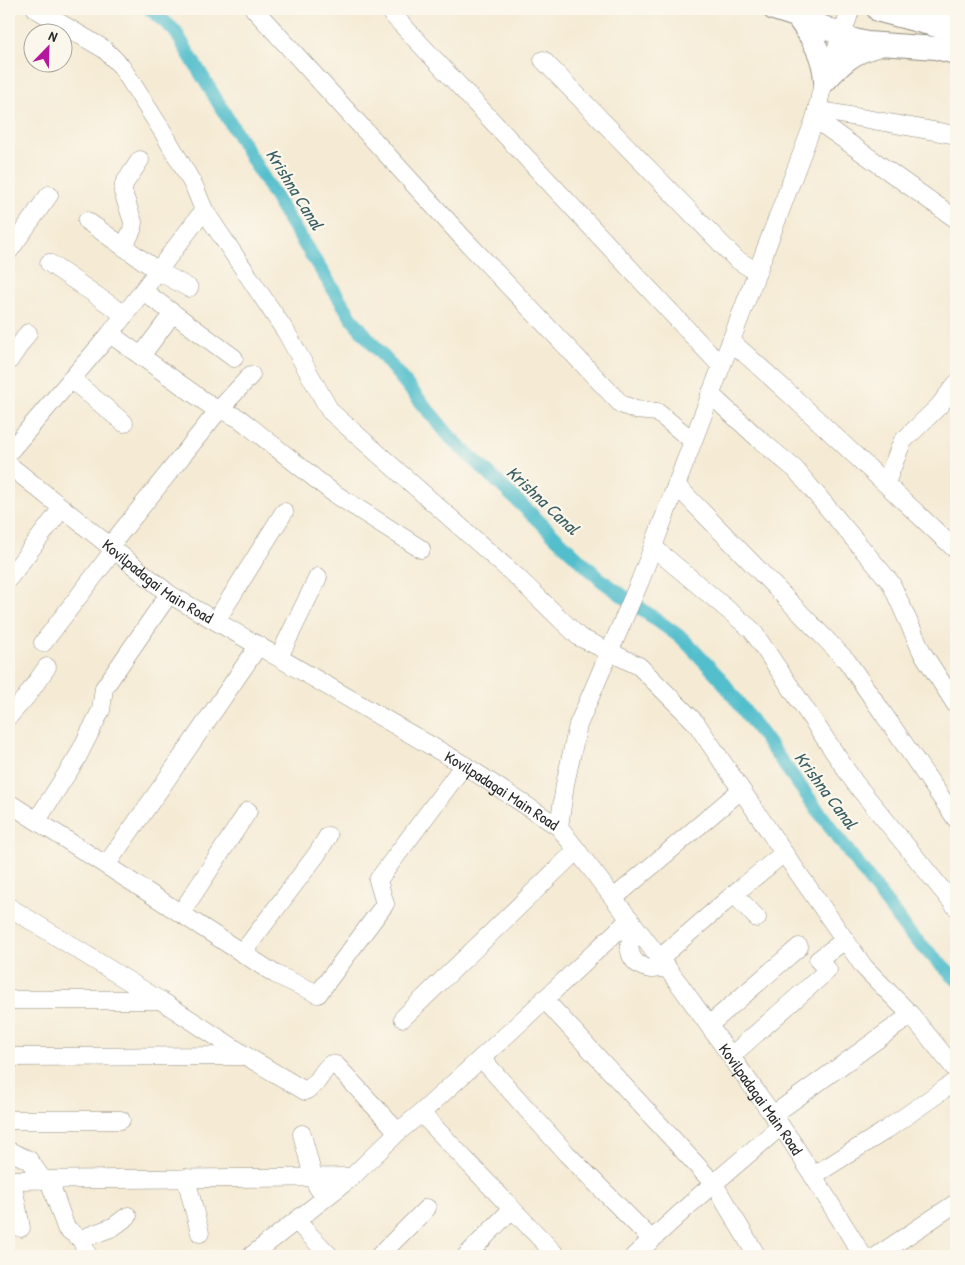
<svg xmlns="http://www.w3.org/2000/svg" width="965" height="1265" viewBox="0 0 965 1265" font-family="'Patrick Hand',sans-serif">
<rect width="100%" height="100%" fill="#fbf7ec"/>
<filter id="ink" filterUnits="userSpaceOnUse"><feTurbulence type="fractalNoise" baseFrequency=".02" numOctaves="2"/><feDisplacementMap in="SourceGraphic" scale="10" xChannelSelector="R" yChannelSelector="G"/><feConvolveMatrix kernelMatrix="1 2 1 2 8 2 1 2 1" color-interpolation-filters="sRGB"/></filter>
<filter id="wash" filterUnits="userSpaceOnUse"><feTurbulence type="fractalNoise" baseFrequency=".0096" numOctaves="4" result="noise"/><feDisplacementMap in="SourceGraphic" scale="20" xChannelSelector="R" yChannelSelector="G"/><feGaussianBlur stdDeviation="1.12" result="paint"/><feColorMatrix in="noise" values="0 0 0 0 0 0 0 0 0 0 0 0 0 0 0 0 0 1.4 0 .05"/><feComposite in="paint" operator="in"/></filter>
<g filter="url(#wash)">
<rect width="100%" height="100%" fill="#f5ebd5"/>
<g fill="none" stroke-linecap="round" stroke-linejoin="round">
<path stroke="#52becc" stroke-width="14" d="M150 9 175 31 289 220 353 320 451 438 601 580 683 639 720 678 908 932 956 979"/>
</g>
</g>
<g filter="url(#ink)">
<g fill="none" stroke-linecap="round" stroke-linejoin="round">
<defs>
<g id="minor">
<path d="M36 9 104 49 121 66 163 132 194 186 204 210 286 332 330 411 518 578 579 637 639 666 696 723 784 853 864 967 911 1015 956 1070"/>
<path d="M254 9 463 238 621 404 636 410 657 412 693 441"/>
<path d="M393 15 721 366"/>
<path d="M543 60 736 259 757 272"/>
<path d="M817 110 956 135"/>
<path d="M815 119 956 219"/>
<path d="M87 221 158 271 189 288"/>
<path d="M124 247 132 230 133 222 123 192 124 184 140 160"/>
<path d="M9 251 49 195"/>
<path d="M49 263 125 315"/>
<path d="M143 291 234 358"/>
<path d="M110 334 218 411 226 412 240 419 332 492 421 549"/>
<path d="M731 341 794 398 956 550"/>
<path d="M141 356 173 313"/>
<path d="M9 361 28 333"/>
<path d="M71 379 124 423"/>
<path d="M710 394 760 440 795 469 891 583 922 652 956 705"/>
<path d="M9 452 110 334 204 210"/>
<path id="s1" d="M9 465 169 594 464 765 559 827 680 985 792 1142 863 1256"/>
<path d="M886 483 902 442 939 406 956 384"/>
<path d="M676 485 847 661 956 819"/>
<path d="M110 546 218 411 251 375"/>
<path d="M653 547 752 630 855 783 956 907"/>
<path d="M9 578 62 508"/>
<path d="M216 621 284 512"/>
<path d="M43 643 114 550"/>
<path d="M279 657 318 577"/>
<path d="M9 716 26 697 47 667"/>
<path d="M9 803 275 974 318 994 385 904 378 880 464 765"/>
<path d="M37 820 77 758 101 710 104 688 169 594"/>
<path d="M559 827 565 784 578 725 640 581 815 119 821 92 851 9"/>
<path d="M106 865 162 786 259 645"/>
<path d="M734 894 784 853"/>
<path d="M614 898 741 790"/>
<path d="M9 907 159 1000"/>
<path d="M181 913 248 811"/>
<path d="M637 929C624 944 628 965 650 969 656 969 661 968 667 967"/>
<path d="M243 952 317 854 328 836"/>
<path d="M660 958 734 894 757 918"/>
<path d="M544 999 714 1184 757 1256"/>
<path d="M9 1000H160L246 1056 305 1091C321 1083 319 1073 331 1064L336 1065 398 1132"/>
<path d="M403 1018 577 850"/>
<path d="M709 1025 799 947"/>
<path d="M731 1056 828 970 818 960 845 940"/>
<path d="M9 1057 246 1056"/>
<path d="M481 1058 567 1154 652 1240"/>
<path d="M421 1113 557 1256"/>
<path d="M773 1115 911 1015"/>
<path d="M9 1120H121"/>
<path d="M302 1134 313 1177 318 1188"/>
<path d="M9 1151 29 1160 43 1180"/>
<path d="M813 1176 883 1132 956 1081"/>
<path d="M186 1178 200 1233"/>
<path d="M9 1180 352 1177"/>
<path d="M12 1180 21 1228"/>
<path d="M49 1180 66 1228 81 1239 88 1256"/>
<path d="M296 1221 330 1256"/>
<path d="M81 1239 113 1227 128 1216"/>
<path d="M251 1256 352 1177 398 1132 421 1113 512 1030 630 919"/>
<path d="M379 1256 427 1208"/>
<path d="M466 1256 512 1209"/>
<path d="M634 1256 698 1197 781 1126"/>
<path d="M877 1256 956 1203"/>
</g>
<path id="major" d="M774 9 802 18 854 40 867 43 936 48 956 53
M797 17C812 37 824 56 825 81
M825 81C843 61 853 52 880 45"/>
<path id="highway" d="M880 9 956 29"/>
</defs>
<use href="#minor" stroke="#908b80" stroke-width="19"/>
<use href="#major" stroke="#908b80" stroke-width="24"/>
<use href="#highway" stroke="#908b80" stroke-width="28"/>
<use href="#minor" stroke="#fff" stroke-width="18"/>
<use href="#major" stroke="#fff" stroke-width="22"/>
<use href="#highway" stroke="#fff" stroke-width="26"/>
</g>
</g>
<g text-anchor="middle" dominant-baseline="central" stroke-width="4.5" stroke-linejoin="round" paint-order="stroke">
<g font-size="16" fill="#2b2b2b" stroke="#fbf7ec">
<text stroke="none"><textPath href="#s1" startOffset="189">Kovilpadagai Main Road</textPath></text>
<text stroke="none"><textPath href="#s1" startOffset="592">Kovilpadagai Main Road</textPath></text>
<text stroke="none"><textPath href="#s1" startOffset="999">Kovilpadagai Main Road</textPath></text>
</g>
<g font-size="18" font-style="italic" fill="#395e63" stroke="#fbf7ec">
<text transform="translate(295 189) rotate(58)">Krishna Canal</text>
<text transform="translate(543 500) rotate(43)">Krishna Canal</text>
<text transform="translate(826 790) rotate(53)">Krishna Canal</text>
</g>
</g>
<rect width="965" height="1265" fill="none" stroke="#fbf7ec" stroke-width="30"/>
<g transform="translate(48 48) rotate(23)"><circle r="24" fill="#fbf7ec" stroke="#a8a59f"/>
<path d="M0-4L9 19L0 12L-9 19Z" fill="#b5179e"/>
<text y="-8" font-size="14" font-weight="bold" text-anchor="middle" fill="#2b2b2b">N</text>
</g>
</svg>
